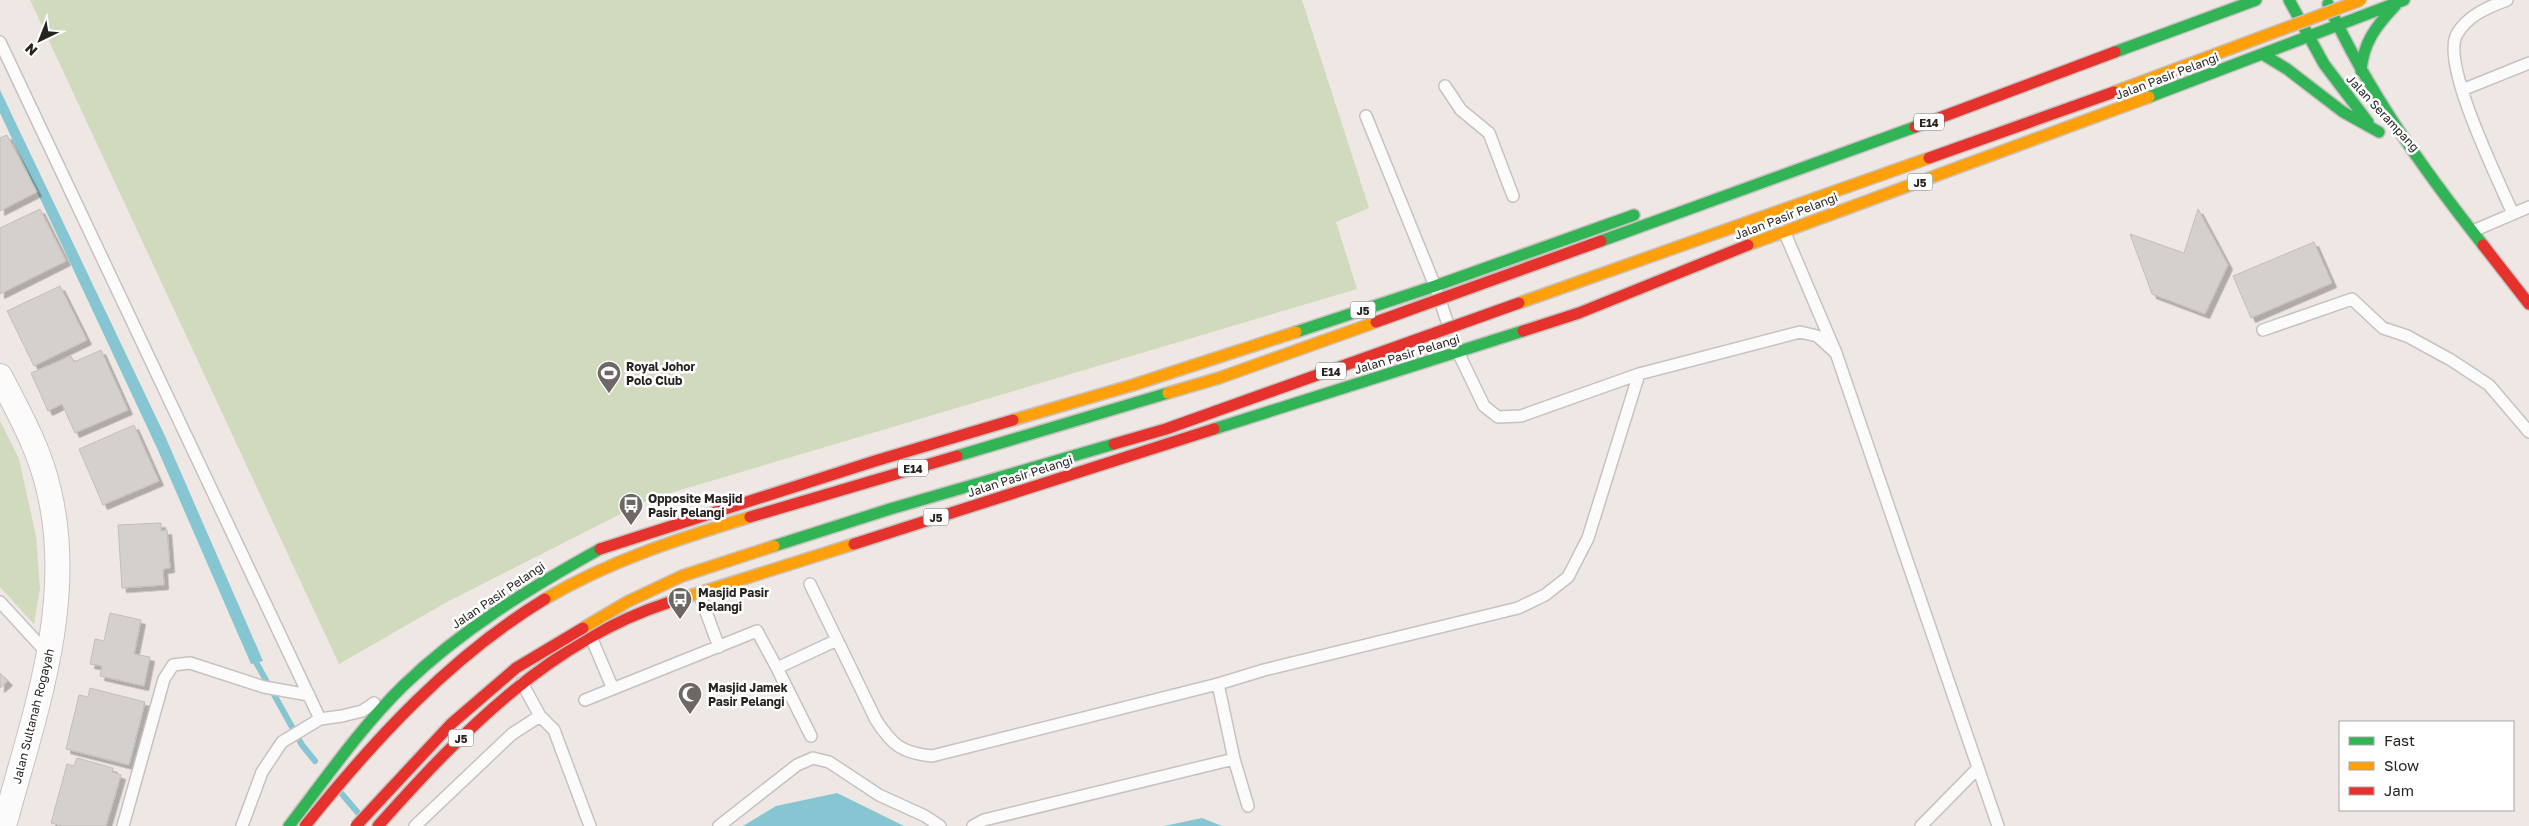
<svg xmlns="http://www.w3.org/2000/svg" width="2529" height="826" viewBox="0 0 2529 826" font-family="'Golos Text',sans-serif">
<defs>
<filter id="shadow"><feDropShadow dx="4.5" dy="4.5" stdDeviation="0" flood-color="#0004"/></filter>
</defs>
<rect width="100%" height="100%" fill="#eee7e4"/>
<path fill="#d0dabc" d="M30 0H1302L1369 208 1336 222 1357 289 650 499 445 603 339 664Z
M0 421 19 459 36 536 40 588 34 624 0 587Z"/>
<path fill="#86c6d2" d="M0 90 165 436 263 661 251 664 157 448 0 113Z
M837 793 904 826H743L776 806Z
M1202 818 1222 826H1164Z"/>
<g fill="none" stroke-linecap="round" stroke-linejoin="round">
<path stroke="#86c6d2" stroke-width="6" d="M252 655 302 745 315 761
M341 793 359 814"/>
</g>
<path fill="#d4d0cd" stroke="#c3bebb" filter="url(#shadow)" d="M7 135 37 192 0 211V138Z
M40 209 66 261 0 294V228Z
M2198 209 2228 265 2205 314 2152 294 2130 234 2184 253Z
M2314 242 2332 283 2251 318 2233 276Z
M60 286 87 340 34 366 7 311Z
M101 350 128 410 75 433 62 404 48 411 31 373 71 356 74 362Z
M134 425 159 481 103 505 79 449Z
M161 523V531L167 530 170 568 163 569 164 585 122 588 118 525Z
M110 613 141 620 134 654 150 657 144 686 100 676 102 666 90 664 95 639 104 641Z
M0 673 8 681 0 688Z
M90 688 145 702 129 765 66 749 79 695 88 697Z
M77 758 113 768 112 772 121 775 106 826H62L51 823 67 764 74 766Z"/>
<g fill="none" stroke-linecap="round" stroke-linejoin="round">
<defs>
<path id="lane" d="M2507 0C2488 7 2467 16 2457 34 2440 63 2499 181 2513 214
M0 42 320 719
M1445 86 1461 110 1489 133 1513 196
M2462 90 2529 63
M1366 116 1435 286 1450 330
M1784 231 1836 353 1998 826
M2473 231 2529 207
M2263 330 2352 299 2383 328 2407 336 2451 360 2489 385 2529 432
M1458 352 1484 406 1498 417 1521 416 1639 374 1800 332 1817 336 1836 353
M810 584 876 720C892 745 902 753 932 756L1218 684
M699 593 719 647
M0 602 47 653
M591 637 613 689
M777 668 811 736
M522 683 540 716 554 730 590 826
M585 700 757 631 777 668 837 640
M1248 806 1234 759 1218 684 1264 670 1518 608 1545 595 1568 577 1588 538 1639 374
M123 826 164 679 173 665 190 663 264 687 309 695
M242 826 262 772 282 742 320 719 342 716 362 711 374 703
M415 826 512 734 540 716
M719 826 797 765 813 758 829 762 879 795 925 816 940 826
M973 826 984 820 1234 759
M1921 826 1978 768"/>
<path id="street" d="M0 376C19 413 40 450 49 491 76 604 33 718 4 826"/>
<path id="fast" d="M2289 0 2324 64 2368 122
M2328 4C2368 92 2423 169 2483 245
M2115 52 2256 0
M2264 55 2287 69 2343 112 2379 132
M2361 71C2363 43 2376 26 2395 6
M2149 97 2404 0
M1601 241 1915 127
M1296 332 1435 286 1634 215
M1214 429 1523 331
M289 826C326 778 361 727 404 685 462 629 530 588 600 549"/>
<path id="slow" d="M1748 245 2149 97
M1013 420 1133 385 1296 332
M667 603 854 544"/>
<path id="jam" d="M1915 127 2115 52
M2483 245 2529 304
M1523 331 1579 313 1748 245
M854 544 1214 429
M600 549 875 461 1013 420
M378 826C459 735 548 642 667 603"/>
</defs>
<use href="#lane" stroke="#c7c2c0" stroke-width="14"/>
<use href="#street" stroke="#c7c2c0" stroke-width="26"/>
<use href="#fast" stroke="#c7c2c0" stroke-width="14"/>
<use href="#slow" stroke="#c7c2c0" stroke-width="14"/>
<use href="#jam" stroke="#c7c2c0" stroke-width="14"/>
<use href="#lane" stroke="#fcfbfb" stroke-width="11"/>
<use href="#street" stroke="#fcfbfb" stroke-width="24"/>
<use href="#fast" stroke="#30b455" stroke-width="11"/>
<use href="#slow" stroke="#ff9f0a" stroke-width="11"/>
<use href="#jam" stroke="#e5322d" stroke-width="11"/>
<defs>
<path id="fast-bridge" d="M957 456 1168 393
M774 546 890 509 1114 444"/>
<path id="slow-bridge" d="M2114 92 2361 0
M1519 303 1929 158
M1168 393 1219 378 1376 322
M545 599C609 561 678 539 750 517
M583 628 627 602 682 576 774 546"/>
<path id="jam-bridge" d="M1929 158 2114 92
M1376 322 1601 241
M1114 444 1166 429 1519 303
M750 517 957 456
M305 826C374 740 450 657 545 599
M356 826 451 724 516 668 583 628"/>
</defs>
<use href="#fast-bridge" stroke="#c7c2c0" stroke-width="14" stroke-linecap="butt"/>
<use href="#slow-bridge" stroke="#c7c2c0" stroke-width="14" stroke-linecap="butt"/>
<use href="#jam-bridge" stroke="#c7c2c0" stroke-width="14" stroke-linecap="butt"/>
<use href="#fast-bridge" stroke="#30b455" stroke-width="11"/>
<use href="#slow-bridge" stroke="#ff9f0a" stroke-width="11"/>
<use href="#jam-bridge" stroke="#e5322d" stroke-width="11"/>
</g>
<defs>
<symbol id="stadium-pin" viewBox="-11 -11 22 30"><path d="M0 17L-7.5 6A9.5 9.5 0 1 1 7.5 6Z" fill="#6d6865" stroke="#fff"/><path d="M0-5a6.5 5 0 1 0 0 10a6.5 5 0 1 0 0-10ZM-3.5-1.8h7v3.6h-7Z" fill="#fff"/></symbol>
<symbol id="bus-pin" viewBox="-11 -11 22 30"><path d="M0 17L-7.5 6A9.5 9.5 0 1 1 7.5 6Z" fill="#6d6865" stroke="#fff"/><path d="M-5-6H5V4H4V6H2V4H-2V6H-4V4H-5ZM-3.5-4V0h7V-4ZM-3.5 1.2v1.5H-2V1.2ZM2 1.2v1.5H3.5V1.2Z" fill="#fff"/></symbol>
<symbol id="mosque-pin" viewBox="-11 -11 22 30"><path d="M0 17L-7.5 6A9.5 9.5 0 1 1 7.5 6Z" fill="#6d6865" stroke="#fff"/><path d="M3.5-4.9A6 6 0 1 0 3.5 4.9A5 5 0 1 1 3.5-4.9Z" fill="#fff"/></symbol>
</defs>
<g fill-rule="evenodd">
<use href="#stadium-pin" x="595" y="359" width="28" height="38"/>
<use href="#bus-pin" x="617" y="491" width="28" height="38"/>
<use href="#bus-pin" x="666" y="585" width="28" height="38"/>
<use href="#mosque-pin" x="676" y="680" width="28" height="38"/>
</g>
<g text-anchor="middle" dominant-baseline="central" stroke-width="5" stroke-linejoin="round" paint-order="stroke">
<g fill="#fff" stroke="#686564" stroke-width="1">
<rect x="1914" y="113.5" width="30" height="17" rx="4"/>
<rect x="1907.5" y="173.5" width="25" height="17" rx="4"/>
<rect x="1350.5" y="301.5" width="25" height="17" rx="4"/>
<rect x="1316" y="362.5" width="30" height="17" rx="4"/>
<rect x="898" y="459.5" width="30" height="17" rx="4"/>
<rect x="923.5" y="508.5" width="25" height="17" rx="4"/>
<rect x="448.5" y="729.5" width="25" height="17" rx="4"/>
</g>
<g font-size="11" font-weight="bold" fill="#272321">
<text x="1929" y="122">E14</text>
<text x="1920" y="182">J5</text>
<text x="1363" y="310">J5</text>
<text x="1331" y="371">E14</text>
<text x="913" y="468">E14</text>
<text x="936" y="517">J5</text>
<text x="461" y="738">J5</text>
</g>
<g font-size="12" fill="#272321" stroke="#fff">
<text transform="translate(2167 76) rotate(-21)">Jalan Pasir Pelangi</text>
<text transform="translate(2383 113) rotate(47)">Jalan Serampang</text>
<text transform="translate(1786 216) rotate(-21)">Jalan Pasir Pelangi</text>
<text transform="translate(1407 354) rotate(-17)">Jalan Pasir Pelangi</text>
<text transform="translate(1020 476) rotate(-18)">Jalan Pasir Pelangi</text>
<text transform="translate(498 595) rotate(-34)">Jalan Pasir Pelangi</text>
<text transform="translate(33 716) rotate(-76)">Jalan Sultanah Rogayah</text>
</g>
<g font-size="12" font-weight="bold" fill="#272321" stroke="#fff" text-anchor="start">
<text x="626" y="366">Royal Johor<tspan x="626" dy="14">Polo Club</tspan></text>
<text x="648" y="498">Opposite Masjid<tspan x="648" dy="14">Pasir Pelangi</tspan></text>
<text x="698" y="592">Masjid Pasir<tspan x="698" dy="14">Pelangi</tspan></text>
<text x="708" y="687">Masjid Jamek<tspan x="708" dy="14">Pasir Pelangi</tspan></text>
</g>
</g>
<rect x="2339" y="721" width="175" height="90" fill="#ffffff" stroke="#a9a7a6"/>
<rect x="2349" y="737" width="25" height="8" fill="#30b455" stroke="#a9a7a6"/>
<text x="2384" y="746" font-size="15" fill="#272321">Fast</text>
<rect x="2349" y="762" width="25" height="8" fill="#ff9f0a" stroke="#a9a7a6"/>
<text x="2384" y="771" font-size="15" fill="#272321">Slow</text>
<rect x="2349" y="787" width="25" height="8" fill="#e5322d" stroke="#a9a7a6"/>
<text x="2384" y="796" font-size="15" fill="#272321">Jam</text>
<g transform="translate(40 40) rotate(223)" stroke="#ffffff" stroke-width="4" paint-order="stroke">
<path d="M0-4L9 19L0 12L-9 19Z" fill="#272321"/>
<text y="-8" font-size="14" font-weight="bold" text-anchor="middle" fill="#272321">N</text>
</g>
</svg>
